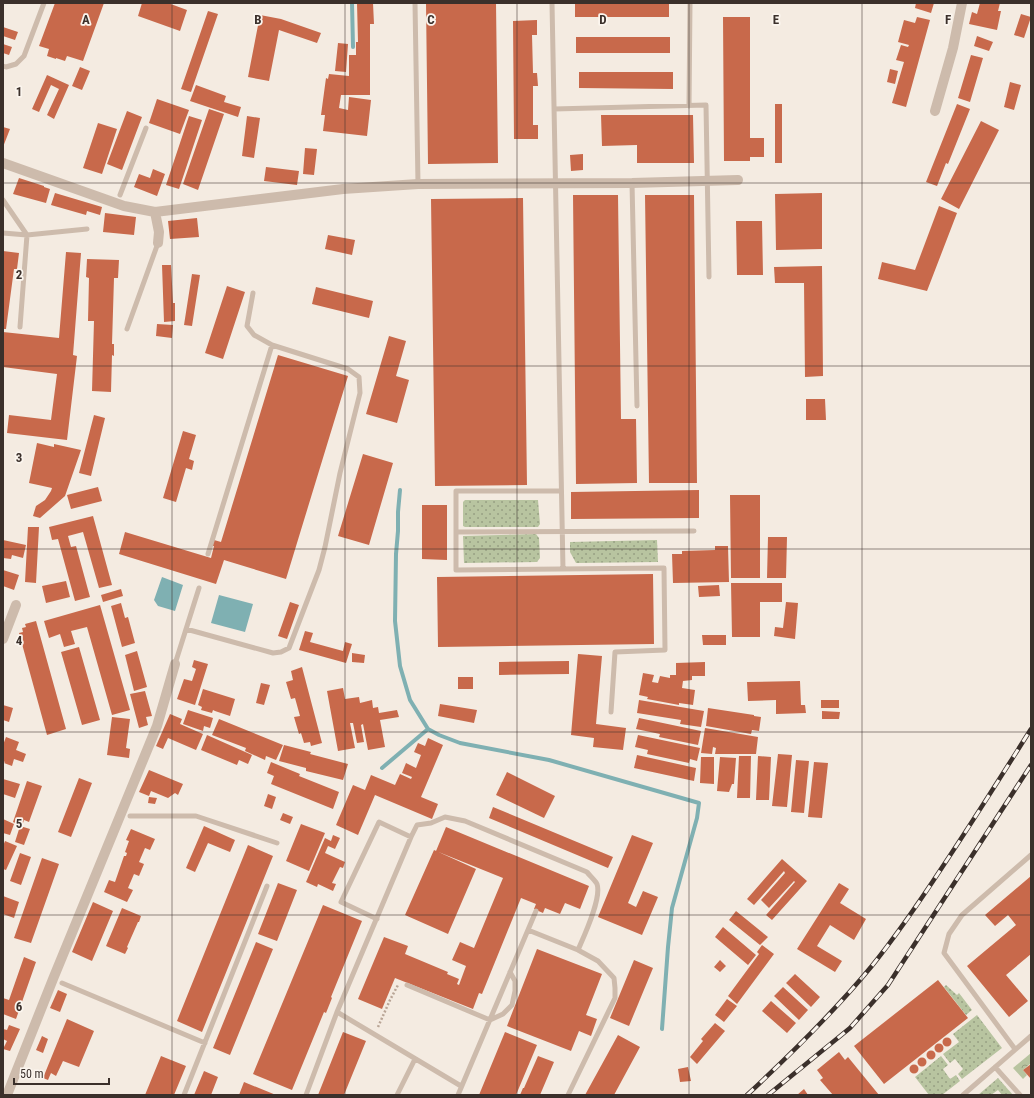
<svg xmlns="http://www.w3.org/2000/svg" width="1034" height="1098" viewBox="0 0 1034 1098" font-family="'Roboto Condensed',sans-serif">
<defs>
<pattern id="grass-dots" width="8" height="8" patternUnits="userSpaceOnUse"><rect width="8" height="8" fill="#b8c4a0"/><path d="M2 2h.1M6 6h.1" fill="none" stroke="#97a083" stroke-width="1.8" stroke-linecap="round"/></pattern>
<pattern id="forest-crowns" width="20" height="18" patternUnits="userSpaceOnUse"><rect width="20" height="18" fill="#b8c4a0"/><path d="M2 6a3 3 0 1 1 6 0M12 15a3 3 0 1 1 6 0" fill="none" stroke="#97a083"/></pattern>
</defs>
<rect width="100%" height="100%" fill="#f4ebe1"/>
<path fill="url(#grass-dots)" d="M465 500H538L540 524 538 527H465L463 526V502Z
M536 534 539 538 540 558 537 562 464 563 463 536Z
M657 540 658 562 576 563 570 552V542Z
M946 985 957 995 959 993 972 1010 966 1015 944 987Z
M977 1015 1002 1048 962 1079 958 1074 963 1069 955 1059 950 1063 943 1054 959 1042 953 1034Z
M941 1056 948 1065 943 1069 950 1079 956 1075 960 1081 942 1095H929L915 1077Z
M998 1078 1013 1095H1002L998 1090 991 1095H978Z"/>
<path fill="url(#forest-crowns)" d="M1031 1053V1063L1023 1070 1027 1075 1023 1079 1013 1068Z"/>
<path fill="#7fb0b2" d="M162 577 183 585 175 611 158 606 154 600Z
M219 595 253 604 245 632 211 623Z"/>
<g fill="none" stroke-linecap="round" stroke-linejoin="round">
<path stroke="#7fb0b2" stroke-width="4" d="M352 3 353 47
M400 490 398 512V531L396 554 395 621 400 666 410 700 428 729 439 735 460 743 549 760 699 803 697 818 672 908 668 947 662 1029
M382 768 428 729"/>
</g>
<path fill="#c8694b" d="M55 3H104L83 61 67 56 65 61 56 58V59L47 56 49 49 39 46Z
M142 3H168L187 10 180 31 138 16Z
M357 3H373L374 24H370V95H341L339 108 348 110 349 97 371 100 367 136 323 131 325 115H321L326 78 328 79 329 74 349 76V55H356V42H358Z
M426 3H496L498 163 428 164Z
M575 3H669V17H575Z
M916 3H934L931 13 915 8Z
M980 3H1000L998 11H1001L997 30 969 24 972 12 977 14Z
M208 11 218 14 191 92 181 89Z
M1021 14 1031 17 1024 38 1014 35Z
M260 15 281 19 321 33 317 43 279 30 269 81 248 77Z
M723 17H750V138H764V157H750V161H724Z
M917 17 930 20 906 107 892 103 904 62 896 60 901 45 908 47 909 45 898 42 904 20 915 23Z
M537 20V35H532L533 73H537L538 86H533V125H538V139H514L513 21Z
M3 27 18 32 15 40 3 36Z
M977 36 993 42 989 51 974 46Z
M576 37H670V53H576Z
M338 43 348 44 346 72 335 71Z
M3 44 12 47 9 55 3 53Z
M971 55 983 58 970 102 958 98Z
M80 67 90 71 82 90 72 86Z
M890 69 898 71 895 84 887 82Z
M579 72H673V89L579 88Z
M47 75 69 85 54 119 47 115 59 89 51 85 39 112 32 109Z
M1010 82 1021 85 1014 110 1004 107Z
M196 85 226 96 224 102 241 107 238 117 190 101Z
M157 99 189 110 180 134 149 123Z
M775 104H782V163H775Z
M957 104 970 109 948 164 946 163 937 186 926 182Z
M209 109 224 114 198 190 183 184Z
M127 111 142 117 122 170 107 164Z
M601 115H693L694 163H637V145L602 146Z
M189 116 202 120 179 189 166 185Z
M247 116 260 118 254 158 242 156Z
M981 121 999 130 959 209 941 199Z
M98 123 117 129 102 174 83 168Z
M3 127 10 129 3 147Z
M305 148 317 149 314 175 303 174Z
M583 154V170L571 171 570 155Z
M266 167 299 171 297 185 264 181Z
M153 169 165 174 157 196 134 187 139 174 150 178Z
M19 178 44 186V187L50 189 46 203 13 194Z
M55 193 102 207 100 215 87 211 86 215 51 205Z
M822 193V249L776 250 775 194Z
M573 195H618L621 419H636L637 483 576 484Z
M645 195H694L697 483H649Z
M523 198 527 485 435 486 431 199Z
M939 206 957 213 927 291 878 279 882 262 915 270Z
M105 213 136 217 134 235 103 232Z
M197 218 199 237 170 239 168 221Z
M736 221H762L763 275H737Z
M328 235 355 240 352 255 325 249Z
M3 251 19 253 17 269H14L6 329H3Z
M66 252 81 253 73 355 77 356 67 440 7 433 9 415 51 420 57 374 3 367V332L59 338Z
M87 259 119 260 118 278H114L112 344H114V356L112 355 111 392 92 391 94 321H88L89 278 86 277Z
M162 265H171L173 303H175V321L164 322Z
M822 266 823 376 805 377 804 283H775L774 267Z
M192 274 200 275 192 326 184 325Z
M227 286 245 292 223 359 205 353Z
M316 287 373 301 369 318 312 304Z
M157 324 173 325 172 338 156 336Z
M389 336 406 341 396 376 409 380 397 423 366 414Z
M278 355 348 376 286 579 224 560 216 584 119 554 125 532 211 558 214 546H212L214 540 221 542Z
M806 399H825L826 420H806Z
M94 415 105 418 91 476 79 473Z
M183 431 196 435 189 459 194 461 192 470 186 468 176 502 163 498Z
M37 443 54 447V444L81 450 65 496 40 518 33 516 36 506 45 500 51 491 52 488 29 483Z
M363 454 393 463 369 545 338 536Z
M98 487 102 501 71 509 67 495Z
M699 490V518L571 519V492Z
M730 495H760V578H731Z
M422 505H447V560L422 559Z
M93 516 112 585 99 588 83 532 68 536 71 547 76 546 90 597 75 601 58 539 52 540 49 527Z
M28 527H39L36 583 25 582Z
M768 537H787L786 578H767Z
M3 540 26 545 23 558 12 555 11 559 3 558Z
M715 546H728L729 582 673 583 672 554H682V551L715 550Z
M3 570 19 575 14 590 3 586Z
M653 574 654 644 438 647 437 577Z
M66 581 70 597 46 603 42 586Z
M731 583H782V602H760V637H732Z
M719 585 720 596 699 597 698 586Z
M121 589 123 596 103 602 101 595Z
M290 602 299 605 287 639 278 636Z
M786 602 798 603 795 639 774 636 775 627 783 628Z
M121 603 125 618 128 617 135 643 122 647 111 606Z
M100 605 130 710 112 715 87 627 71 631 75 644 64 647 60 634 49 638 44 621Z
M36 621 66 729 47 735 19 633 23 632 22 628 26 627 25 624Z
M305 631 313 633 310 642 343 651 345 642 352 644 346 663 299 650Z
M702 635H726V645H703Z
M79 647 100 720 82 725 61 652Z
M137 651 147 687 134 691 125 655Z
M352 653 365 655 364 663 352 662Z
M578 654 602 656 596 724 626 728 623 750 593 747 594 738 571 735Z
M194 660 208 664 195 705 177 699 184 679 192 681 196 669 192 667Z
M569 661V674L499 675V662Z
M705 662V676H692V680L683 681 682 688 695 690 693 705 679 703V705L647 699 648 697 639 695 643 673 654 675 652 682 658 683 660 676 670 678V675H676V663Z
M302 667 322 743 311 746 310 742 304 743 301 733 299 734 294 717 300 716 295 698 291 699 286 682 293 680 291 671Z
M458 677H473V689H458Z
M800 681 801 705H805L806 713 776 714V700L748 701 747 682Z
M261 683 270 685 264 705 256 703Z
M343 688 345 699 359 697 360 703 372 700 373 708 378 707 379 713 397 710 399 717 380 720 385 747 368 750 363 724 361 725 364 742 357 743 353 723H350L355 748 338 751 327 691Z
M203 689 235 699 230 716 215 711 213 710 212 713 201 710 202 707 198 705Z
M145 691 152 716 146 717 148 725 139 728 130 694Z
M639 700 704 711 701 727 680 724 681 720 637 713Z
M821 700H839V708H821Z
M440 704 477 710 474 723 438 716Z
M3 705 13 708 9 722 3 720Z
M708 708 754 715V716L761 717 759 731 752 730 751 734 706 726Z
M188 710 213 718 210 728 204 726 203 731 183 724Z
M822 711 840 712 839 719H822Z
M170 714 182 719 180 724 203 734 196 750 168 738 163 749 156 746Z
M112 717 130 719 126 748 130 749 129 758 107 755Z
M639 718 701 731 698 745 659 737 660 734 636 729Z
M219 719 283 745 276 760 266 756 265 760 245 751 246 748 212 735Z
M705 728 758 737 756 754H715L716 748 713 747 712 754 701 753Z
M207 735 252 755 248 764 239 760 237 765 201 750Z
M638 735 700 748 697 761 690 759 689 763 647 754 648 750 635 747Z
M6 737 19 742 16 750 26 754 23 762 14 759 12 766 4 763 5 762 3 761V745Z
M428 738 443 745 421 797 438 804 432 819 375 795 358 835 336 825 353 785 365 790 371 775 395 785 400 774 411 779 412 777 402 773 406 763 416 768 421 755 414 752 418 743 425 746Z
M284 745 311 752 310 754 348 764 343 780 306 771V768L279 761Z
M778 754 792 755 787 807 772 806Z
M637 755 696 768 694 781 634 768Z
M739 756H751L750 798H737Z
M758 756 771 757 769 800H756Z
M701 757H714V784L700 783Z
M720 757 736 758 734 784H732L729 792 717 791Z
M796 760 809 761 804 813 791 812Z
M271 762 300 774 299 776 339 792 333 809 271 784 274 776 267 773Z
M814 762 828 763 822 818 808 817Z
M149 770 183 784 178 795 175 793 168 798 151 791 149 796 139 792Z
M507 772 555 796 544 818 496 795Z
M79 778 92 783 71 837 58 832Z
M3 779 20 784 15 798 3 794Z
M27 781 42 786 29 822 24 820 22 826 13 822Z
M268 794 276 797 272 809 264 806Z
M149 797 157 798 155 804 148 803Z
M493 807 613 857 608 868 489 818Z
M283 813 293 817 290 824 280 820Z
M3 819 14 824 10 835 3 833Z
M301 824 325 833 309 871 286 861Z
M20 826 30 829 24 845 15 842Z
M204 826 235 840 230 852 208 843 195 872 186 868Z
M446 827 589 886 580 909 565 903 560 914 545 908 543 913 534 909 536 904 521 898 482 994 479 993 473 1009 395 978 382 1009 358 999 384 937 408 946 405 954 448 972 447 974 459 979 457 984 459 985 466 966 452 960 460 942 474 948 503 878 436 851Z
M131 829 155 839 150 850 145 848 139 862 144 864 139 876 134 874 128 888 133 890 127 902 104 892 109 880 115 882 124 856H126L127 853 125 852 129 841 126 840Z
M333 835 340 838 335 849 328 846 325 853 345 862 343 868 340 867 332 883 336 884 333 891 318 884 317 887 306 882 325 838 331 841Z
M632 835 653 843 628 903 636 907 643 891 658 897 642 935 598 917Z
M5 841 17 846 6 870 3 869V846Z
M248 845 273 856 202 1032 177 1021Z
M434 850 476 869 448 934 405 915Z
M20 853 31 857 21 885 10 881Z
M42 858 59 864 31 943 14 938Z
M782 859 807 881 772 920 766 915 795 882 794 881 769 908 761 900 785 873 784 871 754 905 747 899Z
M1031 876V954L1006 975 1028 1001 1009 1017 967 966 1016 925 1008 915 995 926 985 915Z
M278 883 297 890 277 941 258 934Z
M839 883 849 889 840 903 866 919 854 940 830 925 817 946 842 961 835 972 797 949Z
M3 896 19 902 14 918 3 914Z
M93 902 113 911 92 961 72 952Z
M323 905 362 921 331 997 332 998 326 1013 324 1012 292 1090 253 1074Z
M122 908 141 916 139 922H138L127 947 128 948 125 954 106 946Z
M736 911 768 937 760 945 729 920Z
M723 927 756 955 748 965 715 937Z
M256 942 273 949 230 1055 213 1048Z
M762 945 774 954 737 1004 728 996 759 954 757 952Z
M537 949 602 974 586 1015 597 1019 591 1036 579 1031 571 1051 507 1026Z
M24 957 36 962 16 1019 3 1014V998L9 1000Z
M634 960 653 968 629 1026 610 1018Z
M720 960 726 966 720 972 714 967Z
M795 974 820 997 811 1007 786 983Z
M938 980 968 1018 884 1084 854 1046Z
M783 987 808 1010 799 1020 774 996Z
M58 990 67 994 60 1012 50 1008Z
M727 999 737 1006 724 1022 715 1015Z
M771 1001 796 1023 787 1033 762 1011Z
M67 1019 94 1031 79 1067 63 1061 56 1076 51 1073 48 1080 43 1078Z
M715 1023 725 1031 697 1064 690 1057 703 1041 701 1039Z
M9 1025 20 1029 10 1051 3 1049 7 1041 3 1039V1029L7 1030Z
M343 1032 366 1041 344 1095H318Z
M505 1032 537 1045 516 1095H479Z
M618 1035 640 1047 614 1095H585Z
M42 1036 48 1039 43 1053 36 1050Z
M942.5 1042a4.5 4.5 0 1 1 9 0a4.5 4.5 0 1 1-9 0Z
M934.5 1048a4.5 4.5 0 1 1 9 0a4.5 4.5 0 1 1-9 0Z
M926.5 1055a4.5 4.5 0 1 1 9 0a4.5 4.5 0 1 1-9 0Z
M839 1052 845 1060 848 1057 879 1095H833L820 1080 823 1078 817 1070Z
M161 1056 186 1066 174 1095H145Z
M538 1056 554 1062 540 1095H520L523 1088H524Z
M917.5 1062a4.5 4.5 0 1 1 9 0a4.5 4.5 0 1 1-9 0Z
M1031 1064V1079L1023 1070Z
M909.5 1069a4.5 4.5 0 1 1 9 0a4.5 4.5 0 1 1-9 0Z
M688 1067 691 1081 680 1082 678 1069Z
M204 1071 218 1077 211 1095H194Z
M244 1082 276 1095H239Z
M804 1089 808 1095H797Z"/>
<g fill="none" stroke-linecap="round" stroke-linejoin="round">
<path stroke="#b9a596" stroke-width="2.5" stroke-dasharray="2 2" stroke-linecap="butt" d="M378 1027 390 1000 398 985"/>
<path stroke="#cdbbac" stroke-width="5" d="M415 3 418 184
M552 3 563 569
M3 66 6 67 16 64 24 56 44 3
M689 106 690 3
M554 109 706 105 709 277
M632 183 637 406
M120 195 146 128
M3 200 27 235 20 327
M3 233 27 235 87 229
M127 329 158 243
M561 491H456V570L664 568 665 650 615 652 611 712
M456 532 694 531
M208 554 272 345
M186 629 273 653 281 652 289 648 319 570 325 547 340 473 360 393 359 377 348 369 272 345 254 335 247 326 253 293
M175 664 199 588
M130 816H196L277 843
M377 919 341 902 379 822 411 837
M528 930 578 950
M62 983 205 1043
M407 985 490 1020 503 1014 512 1005 515 991V981L510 972
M337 1012 461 1086
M1015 1049 944 953 949 934 962 915 1031 855
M995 1067 1020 1095
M184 1095 267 886
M306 1095 337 1012 411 837 417 825 431 823 445 817 465 821 587 872C589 875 595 880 597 884 602 898 584 936 578 950L598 961 614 978 615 988V998L568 1095
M397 1095 415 1059
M458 1095 536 911
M963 1095 1031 1036"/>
<path stroke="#cdbbac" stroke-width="10" d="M935 111 953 48 962 3
M3 163 124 206 155 212 343 189 418 184 632 183 738 180
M155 212 159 232 158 243
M3 639 16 605
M7 1095 53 979 157 726 175 664"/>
<defs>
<path id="rail" d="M747 1095C790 1055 833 1013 871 967 897 935 920 901 943 866 973 821 1002 775 1031 729
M768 1095 850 1028 888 985 1031 765"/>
</defs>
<use href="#rail" stroke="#3b302b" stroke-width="4.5"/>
<use href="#rail" stroke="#fbf5ee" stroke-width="3" stroke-dasharray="9" stroke-linecap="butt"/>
</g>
<path fill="none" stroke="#3b302b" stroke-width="1" stroke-opacity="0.55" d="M172 3V1095M345 3V1095M517 3V1095M689 3V1095M862 3V1095M3 183H1031M3 366H1031M3 549H1031M3 732H1031M3 915H1031"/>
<g font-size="13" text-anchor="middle" font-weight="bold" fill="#3b302b" stroke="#fbf5ee" stroke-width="3.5" stroke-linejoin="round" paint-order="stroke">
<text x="86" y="24">A</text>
<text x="258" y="24">B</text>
<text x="431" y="24">C</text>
<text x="603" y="24">D</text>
<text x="776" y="24">E</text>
<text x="948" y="24">F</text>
<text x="19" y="96">1</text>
<text x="19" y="279">2</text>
<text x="19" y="462">3</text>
<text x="19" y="645">4</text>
<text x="19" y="828">5</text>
<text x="19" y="1011">6</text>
</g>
<rect width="1034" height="1098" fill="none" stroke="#3b302b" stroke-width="8"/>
<path d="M14 1078v6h95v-6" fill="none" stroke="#3b302b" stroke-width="2"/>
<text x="20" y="1078" font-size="12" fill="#3b302b" stroke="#fbf5ee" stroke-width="3" paint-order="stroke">50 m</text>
</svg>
